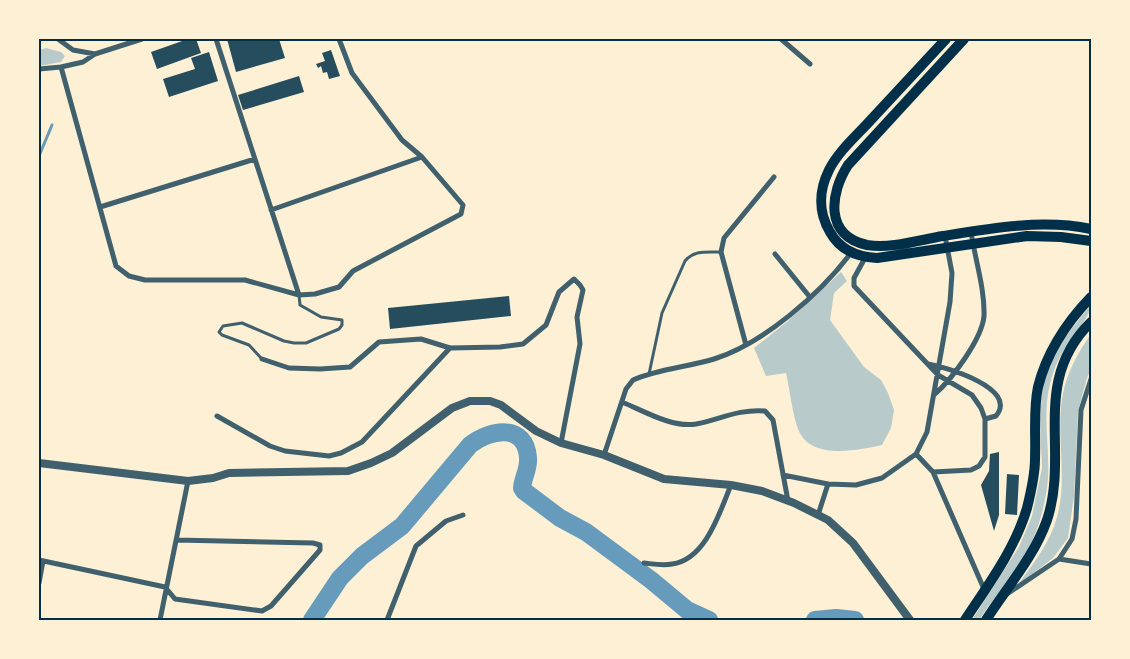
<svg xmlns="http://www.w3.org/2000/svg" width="1130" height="659" viewBox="0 0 1130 659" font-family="'Asap Condensed',sans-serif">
<rect width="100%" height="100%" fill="#fdf0d5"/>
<path fill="#b9caca" d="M46 48 61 52 65 56 61 62 39 66V50Z
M841 272 847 281 834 293 830 320 864 367 881 380 888 393 894 410 891 428 882 445C858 450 810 461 798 429 792 412 790 391 786 373L766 376 754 348 788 321Z
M1091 304C1091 318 1066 343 1059 359 1055 366 1052 376 1050 384 1042 415 1050 448 1048 479 1045 511 1034 545 1015 571 1003 588 990 603 979 620H972L1019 547 1032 516 1042 468 1040 419 1043 383 1056 349Z
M1091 334V369L1087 378 1078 411 1074 496 1068 538 1053 558 1017 586C1033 564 1050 543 1057 517 1068 478 1056 438 1062 399 1066 374 1077 354 1091 334Z"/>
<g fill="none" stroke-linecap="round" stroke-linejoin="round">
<path stroke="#669bbc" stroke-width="3" d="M39 156 52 125"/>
<path stroke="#669bbc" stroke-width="18" d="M312 620 340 578 362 556 402 526 470 445C490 429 526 423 528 458 529 469 523 477 522 488L524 491 560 518 586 532 651 580 687 610 709 620
M815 620 836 618 855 620"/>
</g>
<path fill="#264d5e" d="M188 39H196L201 53 157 69 151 52Z
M227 39H279L285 58 236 72Z
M331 50 340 76 329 79 327 72 323 73 321 66 318 68 316 64 325 61 322 53Z
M209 52 218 81 169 97 163 79 195 69 191 58Z
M299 76 304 92 243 110 238 95Z
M509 296 511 316 390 329 388 308Z
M999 452V515L994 531 981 485 989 471 990 454Z
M1007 474 1019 475 1017 515 1005 514Z"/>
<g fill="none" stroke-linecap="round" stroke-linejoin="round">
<path stroke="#3f606c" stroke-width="3" d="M262 359 249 345 222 335 219 332 223 326 242 323 284 341 294 343H306L339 329 342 325V320L321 317 300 305 299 295
M649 374 662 313 685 261C694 250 707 252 720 252"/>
<path stroke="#3f606c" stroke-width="5" d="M58 39 73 50 95 54
M216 39 299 295
M781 39 810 64
M61 67 116 266 129 276 145 280H245L299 295 315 294 339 287 353 271 461 214 463 205 422 157 402 140 352 73 339 39
M39 69 61 67 83 62 95 54 142 39
M100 207 255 159
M271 210 422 157
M775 254 809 296
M865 258 854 278V286L938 375 972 395 981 408 985 419V457L979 466 971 470 933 472
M746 345 721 252 724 238 774 177
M262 359 289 368 320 369 350 367 379 342 421 339 450 348 500 347 523 344 546 325 559 292 574 279 580 285 583 290 577 317 580 344 561 443
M928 364C945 367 1019 388 996 416L985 419
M935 394C952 379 982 339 984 316 985 289 975 259 971 232
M622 402C644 411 672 428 696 424 721 419 738 409 765 411L773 420 788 501
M217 416 270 446 285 451 329 456 341 453 362 442 450 348
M916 454 933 472 984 589
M604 455 626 389 633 380C658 369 688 367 714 359 764 343 820 294 851 253
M783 475 828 484 856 485 882 478 916 454 927 432 950 302 952 273 945 236
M818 515 828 484
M1059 559 1091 564
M39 560 165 587 175 599 262 611 271 606 320 550V545L313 543 176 540
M644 563C653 564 663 566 672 564 706 560 720 511 731 485
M39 583 43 561
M1007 594 1059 559 1072 539 1076 519 1081 410 1091 379
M160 620 188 481
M387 620 416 546 446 521 463 515"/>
<path stroke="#3f606c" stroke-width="8" d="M39 463 188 481 213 478 229 473 348 471 371 463 392 453 452 408 470 401H490L501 405 536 431 561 443 604 455 664 479 731 485 762 491 794 503 828 520 853 543 910 620"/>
<path stroke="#003049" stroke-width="10" d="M946 39C920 67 894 95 868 123 855 137 838 152 829 170 819 190 818 212 830 232 840 250 856 257 877 258L1027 236 1061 237 1091 241
M964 39 848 165C830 193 824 236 867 245 891 249 919 240 943 236 991 228 1043 219 1091 229
M965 620C988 585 1015 549 1027 508 1031 492 1035 475 1035 459 1036 436 1033 410 1038 387 1047 351 1066 323 1091 297
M986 620C1007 587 1034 557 1047 520 1070 451 1030 382 1091 322"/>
</g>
<rect width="1130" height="659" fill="none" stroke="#fdf0d5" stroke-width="80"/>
<rect x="40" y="40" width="1050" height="579" fill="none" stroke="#003049" stroke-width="2"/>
</svg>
